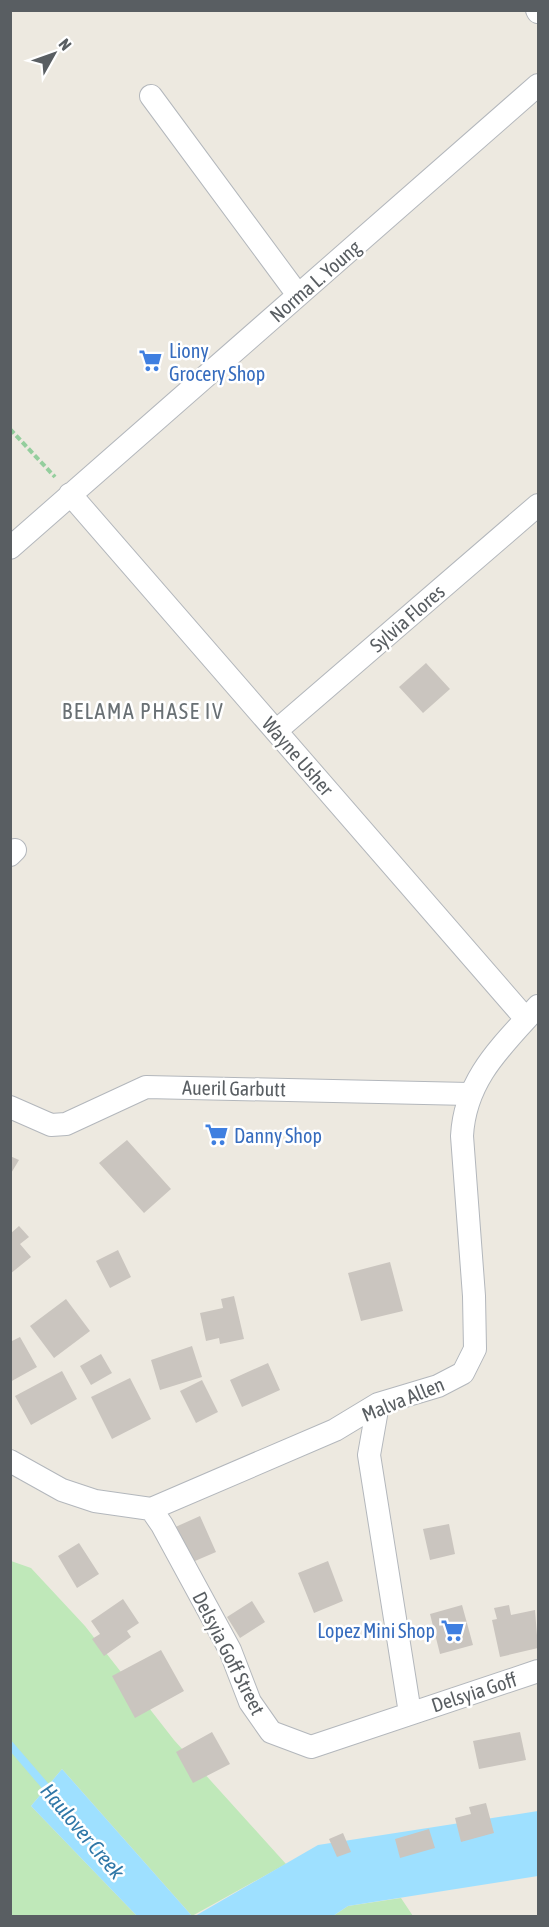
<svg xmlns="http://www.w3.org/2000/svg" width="549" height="1927" viewBox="0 0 549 1927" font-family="'Asap Condensed',sans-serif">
<rect width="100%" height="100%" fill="#ede9e0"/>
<path fill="#bfe8b9" d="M11 1561 31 1568 85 1626 174 1740 286 1864 192 1916 62 1769 31 1806 137 1916H11Z
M401 1898 413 1916H333L348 1906Z"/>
<path fill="#9ee0ff" d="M62 1769 192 1916H137L31 1806Z
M538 1811V1876L348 1906 333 1916H195L318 1845Z"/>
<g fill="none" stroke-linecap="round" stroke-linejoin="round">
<path stroke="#9ee0ff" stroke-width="8" d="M10 1745 53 1795"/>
</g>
<path fill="#cac5bf" d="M426 663 450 689 423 713 399 687Z
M127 1140 171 1189 144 1213 99 1163Z
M10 1156 19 1160 10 1175Z
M19 1226 29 1237 20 1244 31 1257 10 1274V1234Z
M118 1250 131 1277 110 1288 96 1261Z
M390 1262 403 1311 361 1321 348 1273Z
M234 1296 244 1339 220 1344 219 1338 206 1341 200 1313 223 1308 221 1299Z
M66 1299 90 1331 54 1358 30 1326Z
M20 1337 37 1367 10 1382V1342Z
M192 1346 202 1377 160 1390 151 1360Z
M101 1354 112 1373 91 1385 80 1366Z
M268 1363 280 1390 242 1407 230 1380Z
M62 1371 77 1399 31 1425 15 1396Z
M130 1378 151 1419 112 1439 91 1397Z
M202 1380 218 1412 196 1423 180 1391Z
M200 1516 216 1552 188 1564 171 1529Z
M449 1524 455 1554 430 1560 423 1529Z
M79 1543 99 1574 77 1588 58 1556Z
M328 1561 343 1601 314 1613 298 1573Z
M123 1599 139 1623 127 1631 131 1637 104 1656 92 1639 100 1634 91 1621Z
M252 1601 265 1622 240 1638 227 1617Z
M462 1605 473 1645 440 1654 430 1614Z
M509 1605 511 1615 535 1610 538 1648 500 1657 492 1620 497 1619 494 1608Z
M161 1650 184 1691 135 1718 112 1676Z
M212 1732 230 1764 193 1783 176 1752Z
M520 1732 526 1760 479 1769 473 1741Z
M486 1803 494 1833 461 1842 455 1818 471 1814 469 1807Z
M429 1829 435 1848 400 1858 395 1839Z
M343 1833 351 1852 337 1857 329 1839Z"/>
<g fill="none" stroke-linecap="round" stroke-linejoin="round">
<defs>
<path id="street" d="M537 10 538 12
M151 96 298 295
M70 494 526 1019
M10 548 538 85
M276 731 538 505
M10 855 15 850
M10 1107 51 1125 66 1124 146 1087 469 1094
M378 1404 369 1455 410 1713
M10 1461 62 1490 95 1501 151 1509 335 1430 378 1404 438 1386 463 1373 475 1349 474 1296 462 1136C465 1079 502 1046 538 1006
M151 1509 162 1525 230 1650 250 1702 271 1732 311 1747 538 1671"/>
</defs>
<use href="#street" stroke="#b3b7bc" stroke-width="24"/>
<path stroke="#94ce9d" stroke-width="4" stroke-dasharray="6 3" stroke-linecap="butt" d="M10 429 55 477"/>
<use href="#street" stroke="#fff" stroke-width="22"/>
</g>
<defs>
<symbol id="supermarket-bare" viewBox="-9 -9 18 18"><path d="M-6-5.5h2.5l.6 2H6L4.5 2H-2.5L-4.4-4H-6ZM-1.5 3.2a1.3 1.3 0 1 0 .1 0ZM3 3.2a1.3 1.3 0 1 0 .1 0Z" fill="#3f7fe0" stroke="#fff" stroke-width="2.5" paint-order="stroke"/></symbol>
</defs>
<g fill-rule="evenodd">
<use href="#supermarket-bare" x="134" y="344" width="33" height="33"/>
<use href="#supermarket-bare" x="200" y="1118" width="33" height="33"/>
<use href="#supermarket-bare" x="436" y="1614" width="33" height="33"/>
</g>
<g text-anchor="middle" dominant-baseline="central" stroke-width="5" stroke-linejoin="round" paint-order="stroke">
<g font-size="20" fill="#595e62" stroke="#fff">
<text transform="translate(315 281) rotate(-41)">Norma L. Young</text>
<text transform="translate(407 618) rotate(-41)">Sylvia Flores</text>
<text transform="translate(298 756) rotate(49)">Wayne Usher</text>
<text transform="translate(234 1088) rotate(1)">Aueril Garbutt</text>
<text transform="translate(403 1399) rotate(-22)">Malva Allen</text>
<text transform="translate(229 1653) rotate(63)">Delsyia Goff Street</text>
<text transform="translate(474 1692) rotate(-18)">Delsyia Goff</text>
</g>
<g font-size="20" fill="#366cbe" stroke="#fff" text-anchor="start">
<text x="169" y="350">Liony<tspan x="169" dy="23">Grocery Shop</tspan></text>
<text x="234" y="1135">Danny Shop</text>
<text x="435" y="1630" text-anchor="end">Lopez Mini Shop</text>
</g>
<g font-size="21" font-style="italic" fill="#2f77a7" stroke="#fff">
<text transform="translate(83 1831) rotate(50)">Haulover Creek</text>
</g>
<g font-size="22" letter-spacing="1.5" fill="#697074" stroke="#fff">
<text x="143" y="711">BELAMA PHASE IV</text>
</g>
</g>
<rect width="549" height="1927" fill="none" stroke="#595e62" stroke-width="24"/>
<g transform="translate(54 54) rotate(50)" stroke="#ffffff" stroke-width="4.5" paint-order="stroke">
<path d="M0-4.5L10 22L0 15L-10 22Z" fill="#595e62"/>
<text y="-9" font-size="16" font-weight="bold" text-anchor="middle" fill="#595e62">N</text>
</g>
</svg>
